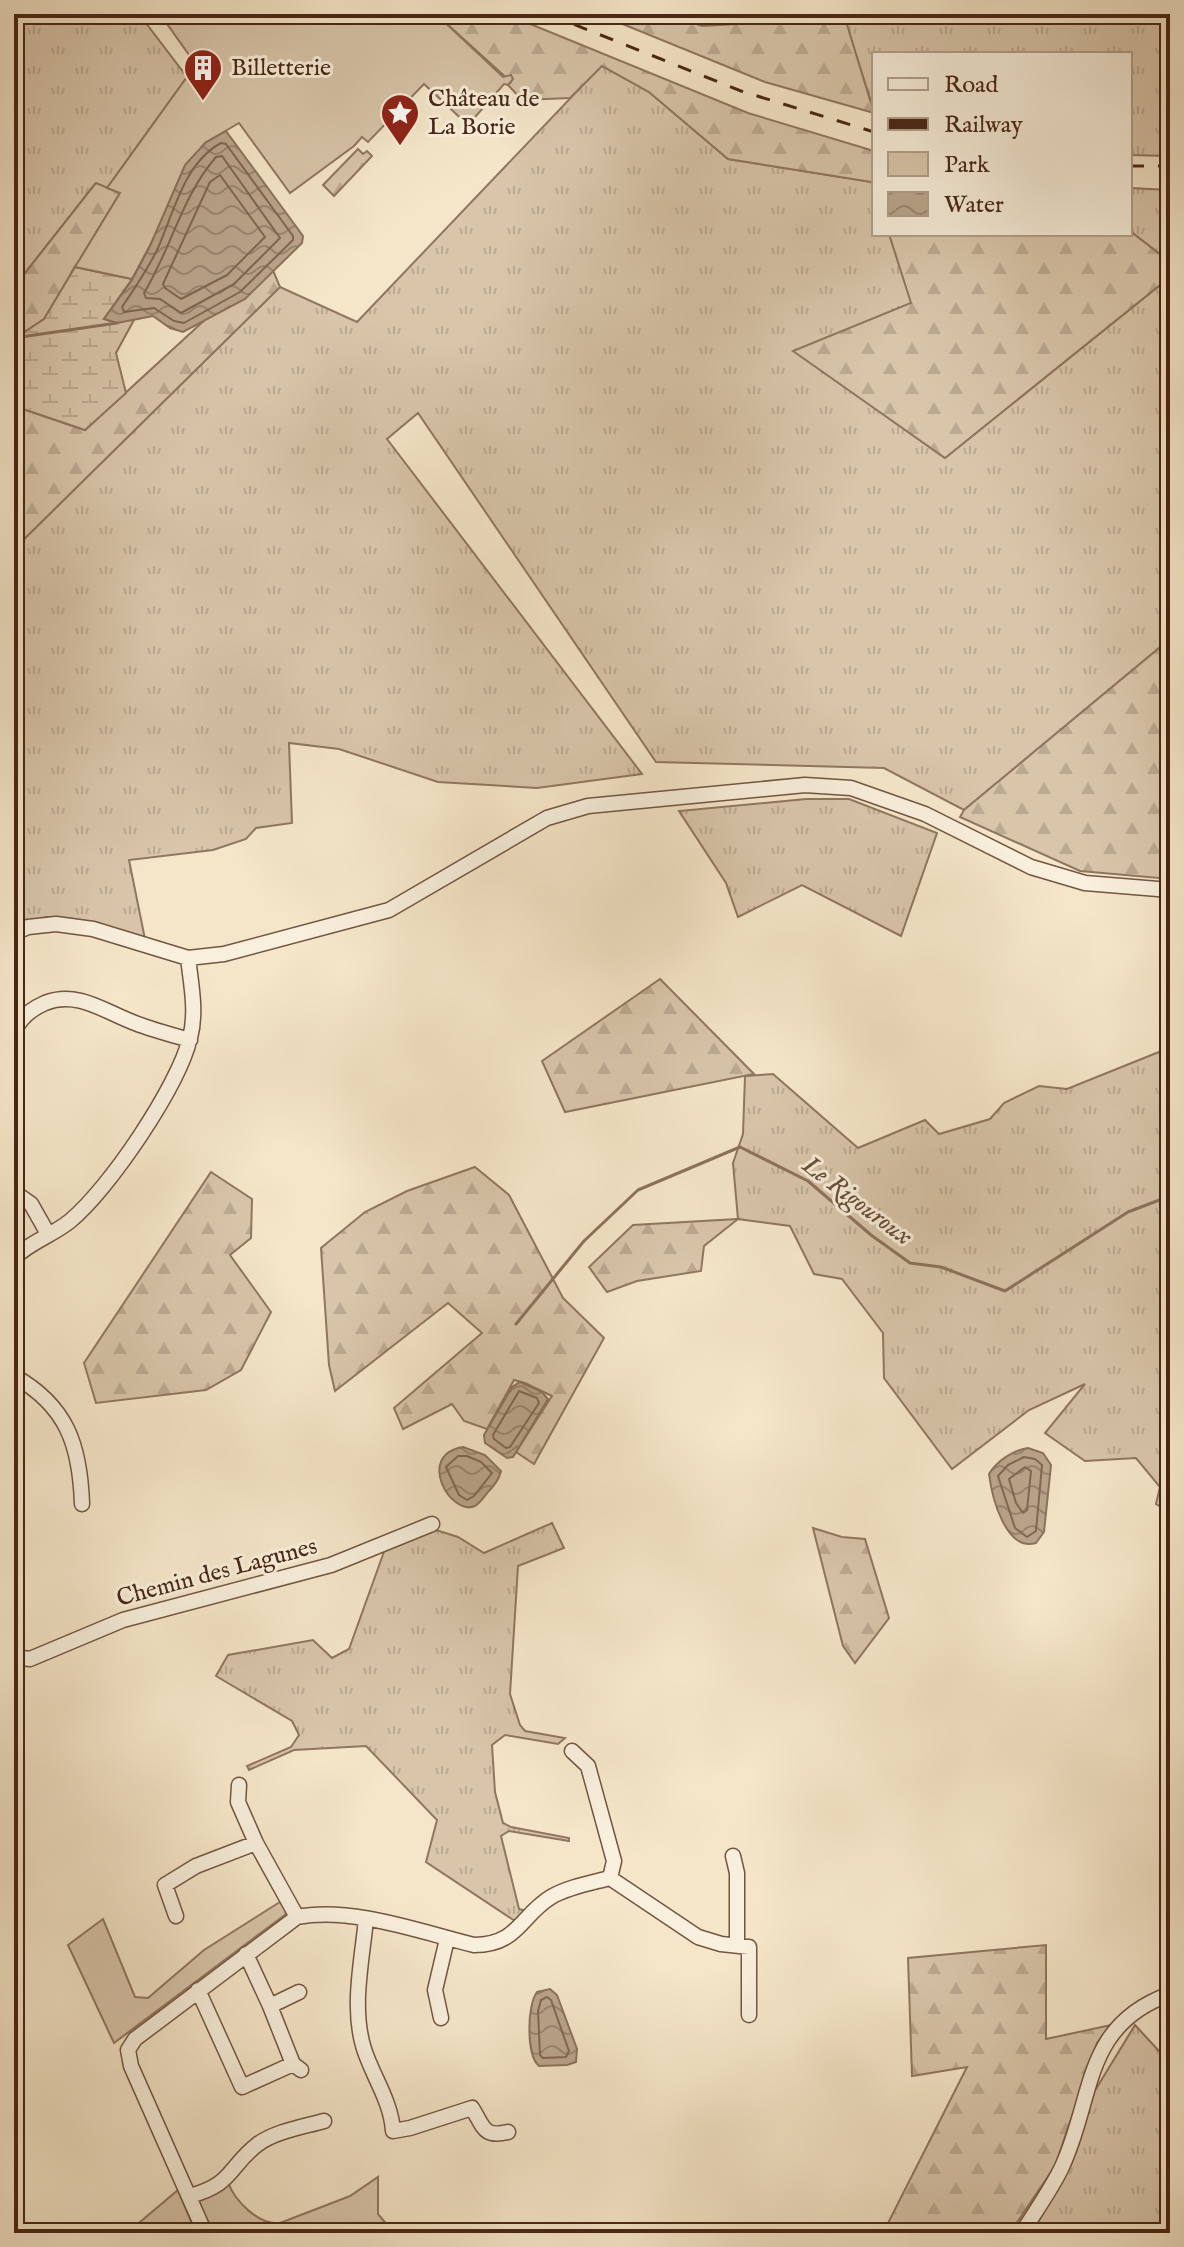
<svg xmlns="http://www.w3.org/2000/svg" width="1184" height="2247" viewBox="0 0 1184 2247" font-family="'IM FELL English',serif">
<defs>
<pattern id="grass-tufts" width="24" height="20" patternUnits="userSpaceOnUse" patternTransform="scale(2)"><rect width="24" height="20" fill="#d8c5aa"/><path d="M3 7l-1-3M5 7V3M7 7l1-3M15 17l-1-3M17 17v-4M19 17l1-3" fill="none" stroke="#bba991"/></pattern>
<pattern id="forest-firs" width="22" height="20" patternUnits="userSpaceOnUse" patternTransform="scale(2)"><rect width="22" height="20" fill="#d8c5aa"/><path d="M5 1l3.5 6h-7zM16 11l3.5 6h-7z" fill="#bba991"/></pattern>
<pattern id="wetland-marsh" width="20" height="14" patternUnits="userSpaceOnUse" patternTransform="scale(2)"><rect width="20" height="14" fill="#d8c5aa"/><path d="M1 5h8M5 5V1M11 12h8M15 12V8" fill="none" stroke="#bba991"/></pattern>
<pattern id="water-waves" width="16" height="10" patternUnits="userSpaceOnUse" patternTransform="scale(2)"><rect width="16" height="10" fill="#baa58c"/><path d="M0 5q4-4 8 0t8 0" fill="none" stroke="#998671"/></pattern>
</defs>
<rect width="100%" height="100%" fill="#f5e6c9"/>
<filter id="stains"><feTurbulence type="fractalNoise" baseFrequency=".0025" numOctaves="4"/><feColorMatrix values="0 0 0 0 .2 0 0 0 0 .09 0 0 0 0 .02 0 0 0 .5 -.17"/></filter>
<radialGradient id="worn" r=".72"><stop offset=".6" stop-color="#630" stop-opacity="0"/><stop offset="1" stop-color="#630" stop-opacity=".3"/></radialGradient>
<path fill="url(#grass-tufts)" stroke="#907660" stroke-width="2" d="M14 14H139L187 77 107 188 95 184 18 282H14Z
M669 14H1170V156L1130 155V54H874V111L844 18 701 26Z
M602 65 649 92 728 159 872 182 874 234H889L912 303 794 351 945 458 1170 277V639L964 810 884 768 656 762 418 413 387 439 642 774 537 788 438 782 339 749 289 743 292 823 256 828 246 839 213 850 129 860 145 939 75 919 47 917 16 925 14 923V549L280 287 357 322Z
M1130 188 1170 190V262L1130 231Z
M806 799H849L937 833 901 936 802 885 738 917 726 883 679 811Z
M1159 1052 1170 1061V1512L1156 1504 1160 1487 1136 1458 1085 1461 1045 1433 1085 1384 1029 1410 952 1469 884 1378 883 1333 842 1279 814 1274 790 1226 738 1219 733 1163 743 1134 745 1076 773 1074 858 1148 925 1120 939 1134 990 1119 1004 1103 1039 1086 1067 1089Z
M552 1523 564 1548 518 1566 510 1694 520 1725 525 1731 565 1738 558 1744 505 1735 492 1745 495 1792 503 1823 511 1827 569 1838V1841L509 1831 501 1836 519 1909 526 1911 515 1921 426 1862 437 1820 366 1746 294 1750 249 1770 247 1766 291 1747 299 1735 292 1721 216 1676 228 1655 313 1640 332 1658 349 1649 385 1549 402 1544 433 1529 458 1537 484 1553Z
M1135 2025 1170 2063V2233H1008Z"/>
<path fill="url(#forest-firs)" stroke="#907660" stroke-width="2" d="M436 14H506L748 113 874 151V188L871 182 728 159 649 92 602 66 570 98 522 100 508 85 511 82Z
M598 14H668L702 26 845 18 874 113 765 82Z
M358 149 363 154 367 151 372 156 334 196 323 185Z
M96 183 120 193 44 319 14 339V282H18Z
M1130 231 1170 262V277L945 458 793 351 911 303 889 234H1130Z
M269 261 280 287 14 549V406L85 430Z
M1170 639V879L1080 871 960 817 964 810Z
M660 979 754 1074 565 1112 542 1061Z
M475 1167 509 1195 563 1298 604 1338 534 1464 516 1452 552 1396 525 1383 514 1380 487 1429 464 1421 452 1404 403 1429 394 1408 482 1333 448 1303 335 1391 329 1365 321 1248 365 1212 407 1191Z
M211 1172 252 1199 251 1238 230 1255 271 1312 241 1370 206 1390 96 1403 84 1363Z
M738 1219 704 1246 701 1271 637 1281 607 1292 589 1267 633 1225Z
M813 1528 842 1537 865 1539 889 1618 855 1663 843 1646Z
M1046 1945V2039L1111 2025 1097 2043 1055 2166 1010 2233H883L967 2067 912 2076 908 1958Z"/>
<path fill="url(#wetland-marsh)" stroke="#907660" stroke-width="2" d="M75 267 132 279 104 319 117 323 135 318 116 353 126 393 85 430 14 406V339L44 319Z"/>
<path fill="#d8c5aa" stroke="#907660" stroke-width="2" d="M160 14H436L503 77 511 75 513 79 508 85 504 84 468 125 424 84 368 142 362 137 354 146 290 193 239 123 205 143 132 279 75 267 120 193 107 188 187 77 199 69Z
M283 1900 286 1914 114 2043 68 1945 103 1919 135 1997 148 1998 204 1950Z
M378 2177V2214L388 2226 511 2228V2233H210L197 2203 228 2182C234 2200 259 2226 280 2223L350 2196Z
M178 2190 196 2233H127Z"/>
<path fill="url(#water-waves)" stroke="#8c725c" stroke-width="2" d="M226 131 303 236 302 243 245 299 183 332 170 328 153 316 117 323 104 319 132 280 150 246 185 165 205 143Z
M520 1382 542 1392 548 1399 513 1457 507 1458 485 1443 484 1435 512 1387Z
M463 1447 485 1455 501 1471C499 1480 494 1486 488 1492 484 1497 480 1503 475 1506 451 1517 415 1455 463 1447Z
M1028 1448 1043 1453 1051 1465 1044 1532 1036 1543C1006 1552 992 1498 989 1474 997 1461 1013 1450 1028 1448Z
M550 1989 557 1995 577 2049 576 2062 567 2065 539 2066C526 2055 527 2005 537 1992Z"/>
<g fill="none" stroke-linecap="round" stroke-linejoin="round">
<path stroke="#816650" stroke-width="2" d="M221 143 226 144 293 236V240L240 292 184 323 174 321 154 308 124 312 122 307C135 288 148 269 158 248 174 212 184 163 221 143Z
M222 156 280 238 234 284 181 313 160 299 146 298 144 293C171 249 182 196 216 157Z
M220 175 265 237 227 275 181 299 165 288 163 284 210 182Z
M519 1391 537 1398 539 1403 510 1447 506 1448 494 1439 493 1435Z
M467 1456 481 1462 492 1473 474 1496 467 1500 459 1495 446 1467 458 1456Z
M1024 1457 1035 1459 1042 1465 1036 1531 1027 1537 1015 1528 998 1476 1008 1465Z
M1025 1467 1031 1471 1027 1510 1023 1513 1016 1503 1009 1479Z
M547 1997 551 2000 569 2051 566 2057 543 2058 540 2055 538 2011 541 2000Z"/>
<path stroke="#8c725c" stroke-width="3" d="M14 338 117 323
M516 1324 584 1241 638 1190 740 1147 808 1181 871 1235 910 1263 941 1267 1005 1291 1128 1212 1170 1196"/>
<defs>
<path id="minor" d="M14 933 28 927 56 924 93 929 188 958 224 954 389 910 547 818 588 806 805 785 851 788 925 814 1031 867 1085 883 1170 890
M14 1032C20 1018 31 1009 45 1003 78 990 105 1012 135 1023 153 1030 172 1035 190 1040
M14 1192 31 1204 48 1234
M14 1258C30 1242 53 1235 70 1221 109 1189 178 1087 190 1038 197 1012 191 984 188 958
M14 1376C67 1406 80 1445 82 1504
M14 1657 30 1659 123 1620 331 1565 432 1524
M239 1785 238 1802 256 1843 297 1917
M733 1856 737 1873V1946
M610 1878 698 1937 721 1944 749 1947V2015
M176 1916 165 1885 196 1866 256 1843
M366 1919C362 1961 351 2008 364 2049 373 2077 391 2101 393 2131L410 2128 472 2108C484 2127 483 2138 508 2132
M246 1954 270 2006 299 1992
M198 1990 242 2087 293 2064 301 2070
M270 2006 293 2064
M441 2018 435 1990 447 1939
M189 2196C233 2185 228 2167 258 2144 276 2131 303 2127 324 2121
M205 2233 131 2066 128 2050 135 2039 297 1917C351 1906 421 1932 474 1945 518 1945 520 1916 551 1897 568 1887 591 1883 610 1878L614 1861 588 1766 572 1751
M1022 2233C1035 2212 1050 2191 1061 2169 1095 2098 1081 2026 1170 1994"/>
</defs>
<use href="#minor" stroke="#735642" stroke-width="17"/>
<use href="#minor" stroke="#f8efdc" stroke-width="14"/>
<path stroke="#482615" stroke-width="3" stroke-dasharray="14 14" stroke-linecap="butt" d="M548 14 741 91 874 132
M1130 166H1170"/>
</g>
<defs>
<symbol id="building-pin" viewBox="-11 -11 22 30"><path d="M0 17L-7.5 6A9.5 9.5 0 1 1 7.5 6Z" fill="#8f2418" stroke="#f8efdc"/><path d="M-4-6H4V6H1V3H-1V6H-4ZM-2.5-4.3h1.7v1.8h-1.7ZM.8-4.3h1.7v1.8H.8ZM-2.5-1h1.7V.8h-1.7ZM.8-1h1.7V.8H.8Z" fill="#fff"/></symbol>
<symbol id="sight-pin" viewBox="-11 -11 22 30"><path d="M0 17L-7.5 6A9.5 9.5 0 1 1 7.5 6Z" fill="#8f2418" stroke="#f8efdc"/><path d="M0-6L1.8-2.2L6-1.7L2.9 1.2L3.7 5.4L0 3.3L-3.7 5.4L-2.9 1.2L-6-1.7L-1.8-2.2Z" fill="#fff"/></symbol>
</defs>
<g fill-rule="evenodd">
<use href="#building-pin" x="181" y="46" width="44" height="60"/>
<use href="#sight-pin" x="378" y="91" width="44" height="60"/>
</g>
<g text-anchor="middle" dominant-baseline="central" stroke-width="6" stroke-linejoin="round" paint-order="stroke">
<g font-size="24" fill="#482615" stroke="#f8efdc" text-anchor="start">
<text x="231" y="68">Billetterie</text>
<text x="428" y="99">Château de<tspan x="428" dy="28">La Borie</tspan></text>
</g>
<g font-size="24" fill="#482615" stroke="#f8efdc">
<text transform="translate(217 1573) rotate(-15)">Chemin des Lagunes</text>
</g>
<g font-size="26" font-style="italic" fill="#6a4c39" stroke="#f8efdc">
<text transform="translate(857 1201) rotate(37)">Le Rigouroux</text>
</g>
</g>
<rect width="1184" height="2247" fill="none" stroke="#f5e6c9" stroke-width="48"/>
<rect x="16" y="16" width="1152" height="2215" fill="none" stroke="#482615" stroke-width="4"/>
<rect x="24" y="24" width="1136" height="2199" fill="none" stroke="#482615" stroke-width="2"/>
<rect x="872" y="52" width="260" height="184" fill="#f8efdc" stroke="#b29f8c" stroke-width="2"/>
<rect x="888" y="78" width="40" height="12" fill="#f8efdc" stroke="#b29f8c" stroke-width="2"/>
<text x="944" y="92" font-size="24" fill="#482615">Road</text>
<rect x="888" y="118" width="40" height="12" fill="#482615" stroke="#b29f8c" stroke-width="2"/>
<text x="944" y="132" font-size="24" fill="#482615">Railway</text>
<rect x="888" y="152" width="40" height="24" fill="#d8c5aa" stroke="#b29f8c" stroke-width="2"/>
<text x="944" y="172" font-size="24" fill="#482615">Park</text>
<rect x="888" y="192" width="40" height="24" fill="url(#water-waves)" stroke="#b29f8c" stroke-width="2"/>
<text x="944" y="212" font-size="24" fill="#482615">Water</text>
<rect width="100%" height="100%" filter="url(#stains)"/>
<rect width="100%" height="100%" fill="url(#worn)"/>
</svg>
